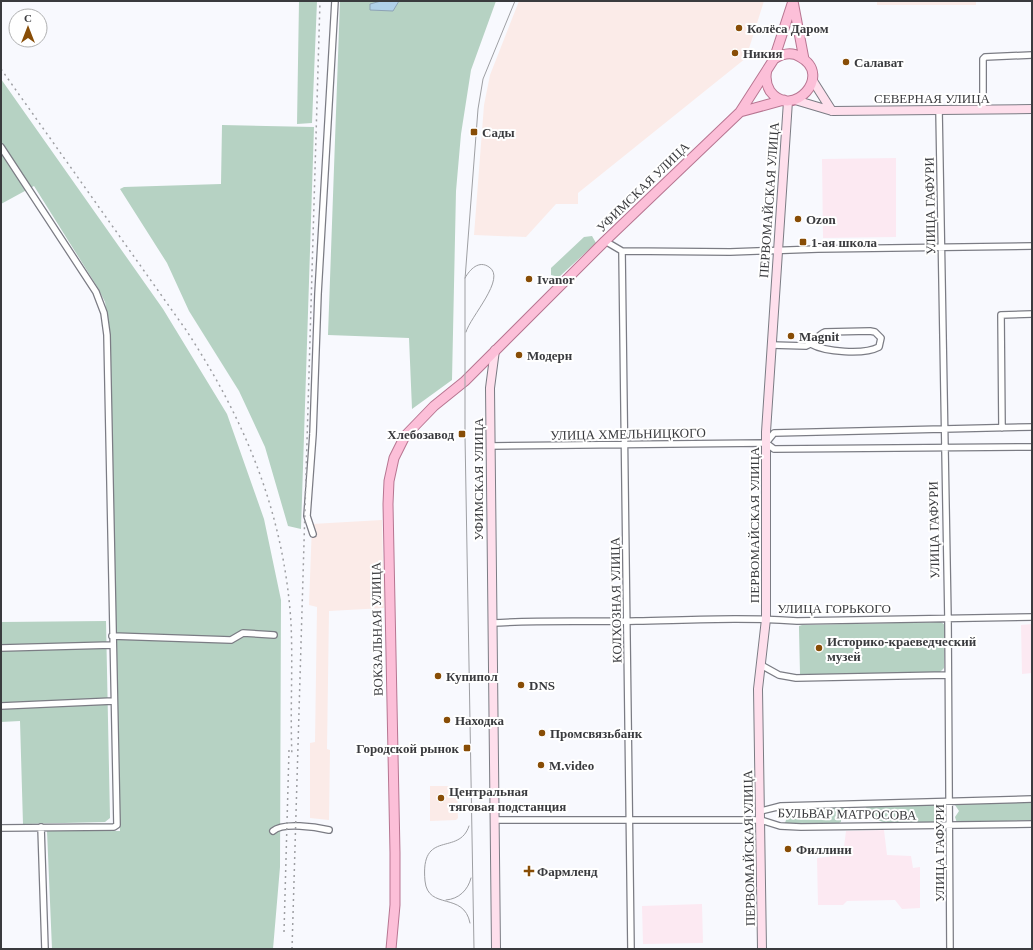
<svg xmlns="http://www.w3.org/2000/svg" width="1033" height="950" viewBox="0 0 1033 950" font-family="Georgia,serif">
<rect width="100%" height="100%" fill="#f8f9fe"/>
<path fill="#fbebe8" d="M519 1H764L746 58 578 193V204H556L526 237 474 235 484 105 490 75Z
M877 1H976V5H877Z
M382 520 384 608 329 611 327 749 330 750 329 820 310 818V743L315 742 317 607 309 605 312 524Z
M430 786H457L458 818 456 820 430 821Z"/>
<path fill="#fce9f2" d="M896 158V237L823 238 822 159Z
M1032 624V673L1022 674 1021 625Z
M884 830 887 855 911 856 913 868 920 867V908L902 909 895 900 847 901 843 905H818L817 858 843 855 846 831Z
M702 904 703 943 643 944 642 906Z"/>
<path fill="#b6d2c3" d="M299 1H317L312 123 297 124Z
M340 1H496L471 70 461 134 456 191 452 380 412 409 409 338 328 335Z
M1 79 163 309 227 414 264 519 281 600 280 867 273 949H52L47 831H120L108 320 105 302 98 288 34 186 1 204Z
M222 125 314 127 301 529 288 526 265 447 239 391 189 311 167 263 120 189 124 187 221 184Z
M592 236 596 243 559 277 551 275V268L584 237Z
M106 621 110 818 105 822 23 824 20 721 1 722V622Z
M941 622 945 625 944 668 939 673 802 677 800 674 799 629V626L802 625Z
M1007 802H1032V820L957 823 955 817 959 811 955 805 958 803Z
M941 803 943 804 937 811 943 820 941 823 883 822 877 820 874 812 867 809 865 806C891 803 915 808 941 803Z
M845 807 848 808 847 811 841 815V822L837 824 785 823 787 817 786 810 790 808Z"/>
<path fill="#b0d0e8" stroke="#8da3b5" d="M381 1H399L393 11 370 10V4Z"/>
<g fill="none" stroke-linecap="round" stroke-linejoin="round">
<defs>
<path id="street" d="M939 110 948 619 950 949
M983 110V59L985 57 1032 55
M1 147 96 292 104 313 107 335 117 825 114 827 1 828
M605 241 622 251 730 252 818 249 1032 246
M622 251 631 949
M771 345 806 346C814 343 817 335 825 332L870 331 875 332 881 338 879 347C864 355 825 352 811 344
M1002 428 1001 315 1032 314
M766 443 774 433 1032 427
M490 446 766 443 774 449 1032 447
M313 534 307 516 313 434 318 294 335 1
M492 623C540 620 588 622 636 621 690 620 743 617 797 621L1032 617
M112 636 231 640 243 633 274 635
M1 648 112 645
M761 665 779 675 796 678 947 675
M1 706 113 701
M761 811 781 806 1032 799
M495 820H761L780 826 801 827 1032 824
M41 827 45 949
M273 831C283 822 316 827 329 830"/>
<path id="secondary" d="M813 81 832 111
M795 100 832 111 1032 109
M495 350 490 388 496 949
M762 949 758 689 766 619V432L788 101"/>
<path id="primary" d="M793 1 804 59
M767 70C765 77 766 84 770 91 792 121 834 75 800 57 791 51 782 54 774 59
M740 112 784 100
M391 949 395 905V853L388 504 389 481 394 458 405 436 434 406 465 381 605 241 740 112 774 59 793 1"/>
</defs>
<use href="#street" stroke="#7b7c84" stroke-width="8"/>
<use href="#secondary" stroke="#7b7c84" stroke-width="10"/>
<use href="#primary" stroke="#b77591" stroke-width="11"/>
<use href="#street" stroke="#fff" stroke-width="5.5"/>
<use href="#secondary" stroke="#fedfec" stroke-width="8"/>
<use href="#primary" stroke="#fcbfd8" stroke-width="9"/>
<path stroke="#9e9fa3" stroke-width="1" d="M465 278C470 269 479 260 489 267 507 278 470 317 466 332
M469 826C459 857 420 828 425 881 428 911 464 891 470 923
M446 900C459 899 468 890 471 878
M474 949 465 436V279L478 109 483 79 515 1"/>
<path stroke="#9e9fa3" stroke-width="1.5" stroke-dasharray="2 4" stroke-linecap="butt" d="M1 69 186 330C245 420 284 513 291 623 293 667 290 712 292 756
M284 932 289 750
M292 949 320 1"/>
</g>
<g fill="#884d06" stroke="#fff" stroke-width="1.5">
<circle cx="739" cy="28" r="4"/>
<circle cx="735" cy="53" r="4"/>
<circle cx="846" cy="62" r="4"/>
<rect x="470" y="128" width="8" height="8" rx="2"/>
<circle cx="798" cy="219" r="4"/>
<rect x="799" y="238" width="8" height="8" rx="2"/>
<circle cx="529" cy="279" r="4"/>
<circle cx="791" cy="336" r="4"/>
<circle cx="519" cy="355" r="4"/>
<rect x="458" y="430" width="8" height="8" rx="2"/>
<circle cx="819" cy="648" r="4"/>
<circle cx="438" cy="676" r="4"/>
<circle cx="521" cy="685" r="4"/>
<circle cx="447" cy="720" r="4"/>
<circle cx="542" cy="733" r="4"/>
<rect x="463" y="744" width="8" height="8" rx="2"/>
<circle cx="541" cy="765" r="4"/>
<circle cx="441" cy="798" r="4"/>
<circle cx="788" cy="849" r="4"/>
<path d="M527 865h4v4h4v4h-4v4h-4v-4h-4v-4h4z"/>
</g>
<g text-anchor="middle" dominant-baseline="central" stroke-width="4" stroke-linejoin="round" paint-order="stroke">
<g font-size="13" font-weight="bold" fill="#3a3b3e" stroke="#fff" text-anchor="start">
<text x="747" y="28">Колёса Даром</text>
<text x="743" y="53">Никия</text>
<text x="854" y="62">Салават</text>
<text x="482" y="132">Сады</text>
<text x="806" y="219">Ozon</text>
<text x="811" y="242">1-ая школа</text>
<text x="537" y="279">Ivanor</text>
<text x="799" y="336">Magnit</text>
<text x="527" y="355">Модерн</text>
<text x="454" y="434" text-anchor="end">Хлебозавод</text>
<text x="827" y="641">Историко-краеведческий<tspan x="827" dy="15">музей</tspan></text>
<text x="446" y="676">Купипол</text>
<text x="529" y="685">DNS</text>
<text x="455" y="720">Находка</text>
<text x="550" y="733">Промсвязьбанк</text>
<text x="459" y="748" text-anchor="end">Городской рынок</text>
<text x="549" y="765">M.video</text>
<text x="449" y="791">Центральная<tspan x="449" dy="15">тяговая подстанция</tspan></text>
<text x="796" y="849">Филлини</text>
<text x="537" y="871">Фармленд</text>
</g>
<g font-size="13" fill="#3a3b3e" stroke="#fff">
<text x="932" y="98">СЕВЕРНАЯ УЛИЦА</text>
<text transform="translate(643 187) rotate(-44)">УФИМСКАЯ УЛИЦА</text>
<text transform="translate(769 200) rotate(-86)">ПЕРВОМАЙСКАЯ УЛИЦА</text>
<text transform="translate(930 206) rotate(-91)">УЛИЦА ГАФУРИ</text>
<text transform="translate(628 434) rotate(-1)">УЛИЦА ХМЕЛЬНИЦКОГО</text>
<text transform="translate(478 479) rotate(-90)">УФИМСКАЯ УЛИЦА</text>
<text transform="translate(754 525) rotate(-90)">ПЕРВОМАЙСКАЯ УЛИЦА</text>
<text transform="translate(934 530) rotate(-91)">УЛИЦА ГАФУРИ</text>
<text transform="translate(616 600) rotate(-91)">КОЛХОЗНАЯ УЛИЦА</text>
<text x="834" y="608">УЛИЦА ГОРЬКОГО</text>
<text transform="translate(377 629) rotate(-91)">ВОКЗАЛЬНАЯ УЛИЦА</text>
<text transform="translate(847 814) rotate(1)">БУЛЬВАР МАТРОСОВА</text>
<text transform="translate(749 848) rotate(-91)">ПЕРВОМАЙСКАЯ УЛИЦА</text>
<text transform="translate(939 853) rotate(-90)">УЛИЦА ГАФУРИ</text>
</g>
</g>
<rect width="1033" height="950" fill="none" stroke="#3a3b3e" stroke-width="4"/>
<g transform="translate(28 28)"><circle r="19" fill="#ffffff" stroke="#b0b1b2"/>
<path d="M0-3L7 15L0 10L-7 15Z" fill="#884d06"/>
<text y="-6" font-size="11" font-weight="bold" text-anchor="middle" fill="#3a3b3e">С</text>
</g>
</svg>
